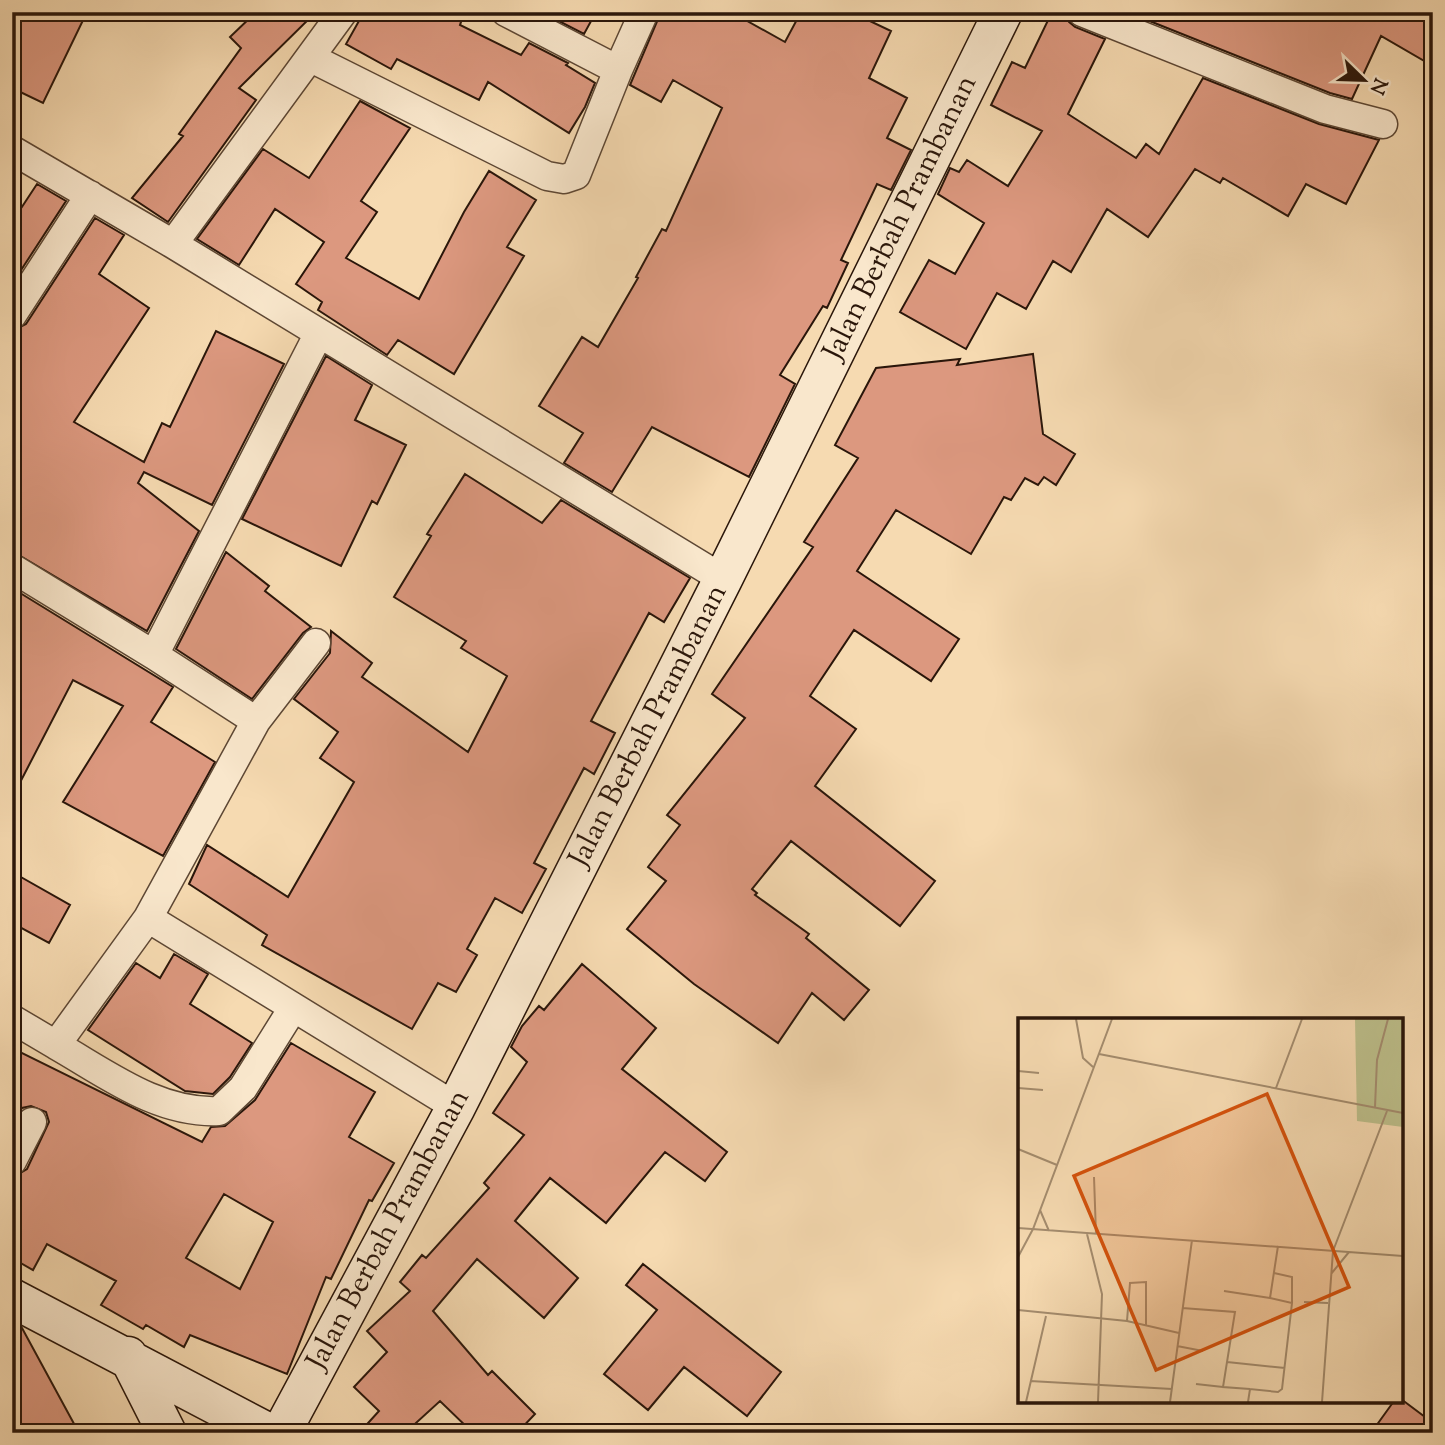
<svg xmlns="http://www.w3.org/2000/svg" width="1445" height="1445" viewBox="0 0 1445 1445" font-family="'Sorts Mill Goudy',serif">
<rect width="100%" height="100%" fill="#f6dab1"/>
<filter id="stains"><feTurbulence type="fractalNoise" baseFrequency=".00286" numOctaves="4"/><feColorMatrix values="0 0 0 0 .2 0 0 0 0 .09 0 0 0 0 .02 0 0 0 .5 -.17"/></filter>
<radialGradient id="worn" r=".72"><stop offset=".6" stop-color="#630" stop-opacity="0"/><stop offset="1" stop-color="#630" stop-opacity=".3"/></radialGradient>
<path fill="#dc987f" stroke="#2a160a" stroke-width="2" fill-rule="evenodd" d="M12 12H87L43 103 12 88Z
M256 12H316L239 88 256 100 168 222 132 198 183 136 179 134 241 48 230 37Z
M364 12H443L461 22 460 25 521 55 529 43 568 63 566 65 595 83 585 107 569 133 488 82 479 100 397 59 391 69 346 44Z
M549 12H596L584 34 547 15Z
M661 12H731L785 42 801 12H851L891 31 869 78 907 98 887 138 911 150 891 190 877 184 841 260 848 263 827 308 823 306 780 375 795 384 749 477 652 427 612 492 564 463 583 433 539 406 582 337 598 347 638 278 636 277 662 229 666 231 722 108 673 80 661 102 630 85Z
M1052 12H1066L1069 22 1075 27 1105 39 1068 114 1136 158 1146 144 1159 154 1203 78 1319 124 1379 140 1346 204 1306 184 1288 216 1223 178 1220 183 1195 169 1148 237 1107 209 1071 272 1053 261 1026 309 997 293 966 349 900 312 929 260 955 274 984 223 938 194 950 168 959 172 967 160 1008 186 1042 131 991 105 1012 62 1025 68Z
M1127 12H1433V66L1381 36 1352 99 1330 93Z
M360 101 410 128 361 201 377 212 346 258 419 299 464 212 489 171 536 200 507 247 524 256 454 374 398 340 387 355 318 310 322 302 296 284 324 242 275 209 239 265 197 239 263 149 309 178Z
M37 184 66 201 12 284V222Z
M95 218 124 235 99 274 149 308 74 422 144 462 162 423 170 427 216 331 284 364 212 505 144 472 138 483 199 531 147 631 12 551V331L26 324Z
M1033 354 1043 434 1075 454 1056 485 1044 477 1038 485 1025 478 1011 500 1004 497 971 554 896 510 857 571 959 639 931 681 854 630 810 696 856 729 815 786 935 881 900 926 791 841 752 889 757 893 755 895 809 934 806 938 869 990 844 1020 812 993 778 1043 694 984 627 929 666 881 648 867 680 825 667 815 745 718 712 694 813 547 804 542 858 458 835 445 876 368 960 359 957 365Z
M326 356 372 385 355 420 406 445 377 504 372 501 341 566 242 519Z
M465 474 542 523 561 500 690 578 664 622 649 613 591 721 615 733 594 774 584 768 534 863 546 869 522 913 495 898 467 949 477 955 456 992 438 983 412 1029 262 945 267 935 189 884 207 845 288 897 354 782 320 758 338 732 294 699 330 653 331 631 372 663 362 677 468 752 507 676 461 648 466 641 394 597 431 536 427 534Z
M226 552 269 586 265 591 311 627 303 633 252 699 176 649Z
M12 588 173 687 151 722 215 762 163 856 63 802 123 706 73 680 12 798Z
M12 872 70 905 49 943 12 923Z
M174 954 208 974 190 1004 252 1043 230 1077 213 1094 185 1091 88 1030 136 963 160 978Z
M582 964 656 1028 622 1069 727 1152 705 1181 665 1152 606 1223 550 1178 515 1221 578 1278 544 1318 477 1259 433 1311 488 1375 492 1371 535 1414 517 1433H473L440 1401 405 1433H359L379 1411 354 1387 387 1352 367 1331 410 1291 400 1282 422 1255 426 1258 489 1188 484 1183 524 1135 493 1113 527 1062 511 1047 522 1026 539 1006 544 1010Z
M291 1043 375 1092 349 1137 394 1163 372 1201 369 1200 331 1279 326 1277 287 1374 190 1335 184 1347 146 1325 143 1329 101 1305 116 1281 47 1244 33 1270 12 1258V1178L27 1169 49 1122 46 1112 31 1106 22 1108 12 1124V1048L202 1142 211 1127 225 1126 255 1100ZM224 1194 273 1222 240 1289 186 1258Z
M643 1264 781 1372 747 1416 684 1367 648 1410 604 1374 657 1310 626 1285Z
M12 1323 22 1328 79 1433H12Z
M1401 1399 1433 1423V1433H1371L1394 1401Z"/>
<g fill="none" stroke-linecap="round" stroke-linejoin="round">
<defs>
<path id="street" d="M1082 12 1325 109 1383 124
M311 58 547 176 564 179 576 175 618 70 506 12
M618 70 644 12
M12 150 173 244 723 579
M173 244 343 12
M12 315 90 195
M12 568 154 655 319 333
M154 655 256 721
M148 918 256 721 316 643
M12 1019 56 1045 148 918 456 1107
M56 1045C107 1074 158 1114 219 1111L243 1088 293 1008
M12 1161 32 1122"/>
<path id="secondary" d="M12 1298 269 1433
M128 1356 167 1433
M281 1433 456 1107 723 579 1003 12"/>
</defs>
<use href="#street" stroke="#5d4734" stroke-width="31"/>
<use href="#secondary" stroke="#2a160a" stroke-width="41"/>
<use href="#street" stroke="#f9e7cc" stroke-width="28"/>
<use href="#secondary" stroke="#f9e7cc" stroke-width="38"/>
</g>
<g text-anchor="middle" dominant-baseline="central" stroke-width="5" stroke-linejoin="round" paint-order="stroke">
<g font-size="30" fill="#2a160a" stroke="#f9e7cc">
<text transform="translate(901 218) rotate(-64)">Jalan Berbah Prambanan</text>
<text transform="translate(649 726) rotate(-63)">Jalan Berbah Prambanan</text>
<text transform="translate(389 1230) rotate(-62)">Jalan Berbah Prambanan</text>
</g>
</g>
<g transform="translate(1018 1018)">
<rect width="385" height="385" fill="#f6dab1"/>
<path d="M337 1H385V109L339 103Z" fill="#bdbf8b"/>
<path fill="none" stroke="#a48c6e" stroke-width="2" d="M58 1 65 40 75 49M81 36 385 95M0 53 21 55M0 70 25 72M258 70 284 1M357 89 359 42 370 1M0 131 39 147M76 159 78 216M22 192 31 213M0 210 385 238M69 216 84 276 80 384M315 233 369 93M0 239 15 211 94 1M256 255 274 259V285M313 256 331 234M206 273 252 280M286 284 310 285M164 290 217 294 205 369 232 371M0 292 109 303 161 315M109 303 112 265 128 264V307M159 328 185 333M209 344 267 350M12 363 154 371M178 366 205 369M8 384 28 298M152 384 174 222M230 384 232 371 260 374 264 371 274 285 252 280 260 228M304 384 315 233"/>
<path fill="#d5520c" fill-opacity="0.15" stroke="#d5520c" stroke-width="3.5" d="M249 76 331 269 138 352 56 158Z"/>
<rect width="385" height="385" fill="none" stroke="#2a160a" stroke-width="3.5"/>
</g>
<rect width="1445" height="1445" fill="none" stroke="#f6dab1" stroke-width="42"/>
<rect x="14" y="14" width="1417" height="1417" fill="none" stroke="#2a160a" stroke-width="3.5"/>
<rect x="21" y="21" width="1403" height="1403" fill="none" stroke="#2a160a" stroke-width="2"/>
<g transform="translate(1364 80) rotate(113)" stroke="#f9e7cc" stroke-width="5" paint-order="stroke">
<path d="M0-5L12 26L0 18L-12 26Z" fill="#2a160a"/>
<text y="-10" font-size="19" font-weight="bold" text-anchor="middle" fill="#2a160a">N</text>
</g>
<rect width="100%" height="100%" filter="url(#stains)"/>
<rect width="100%" height="100%" fill="url(#worn)"/>
</svg>
